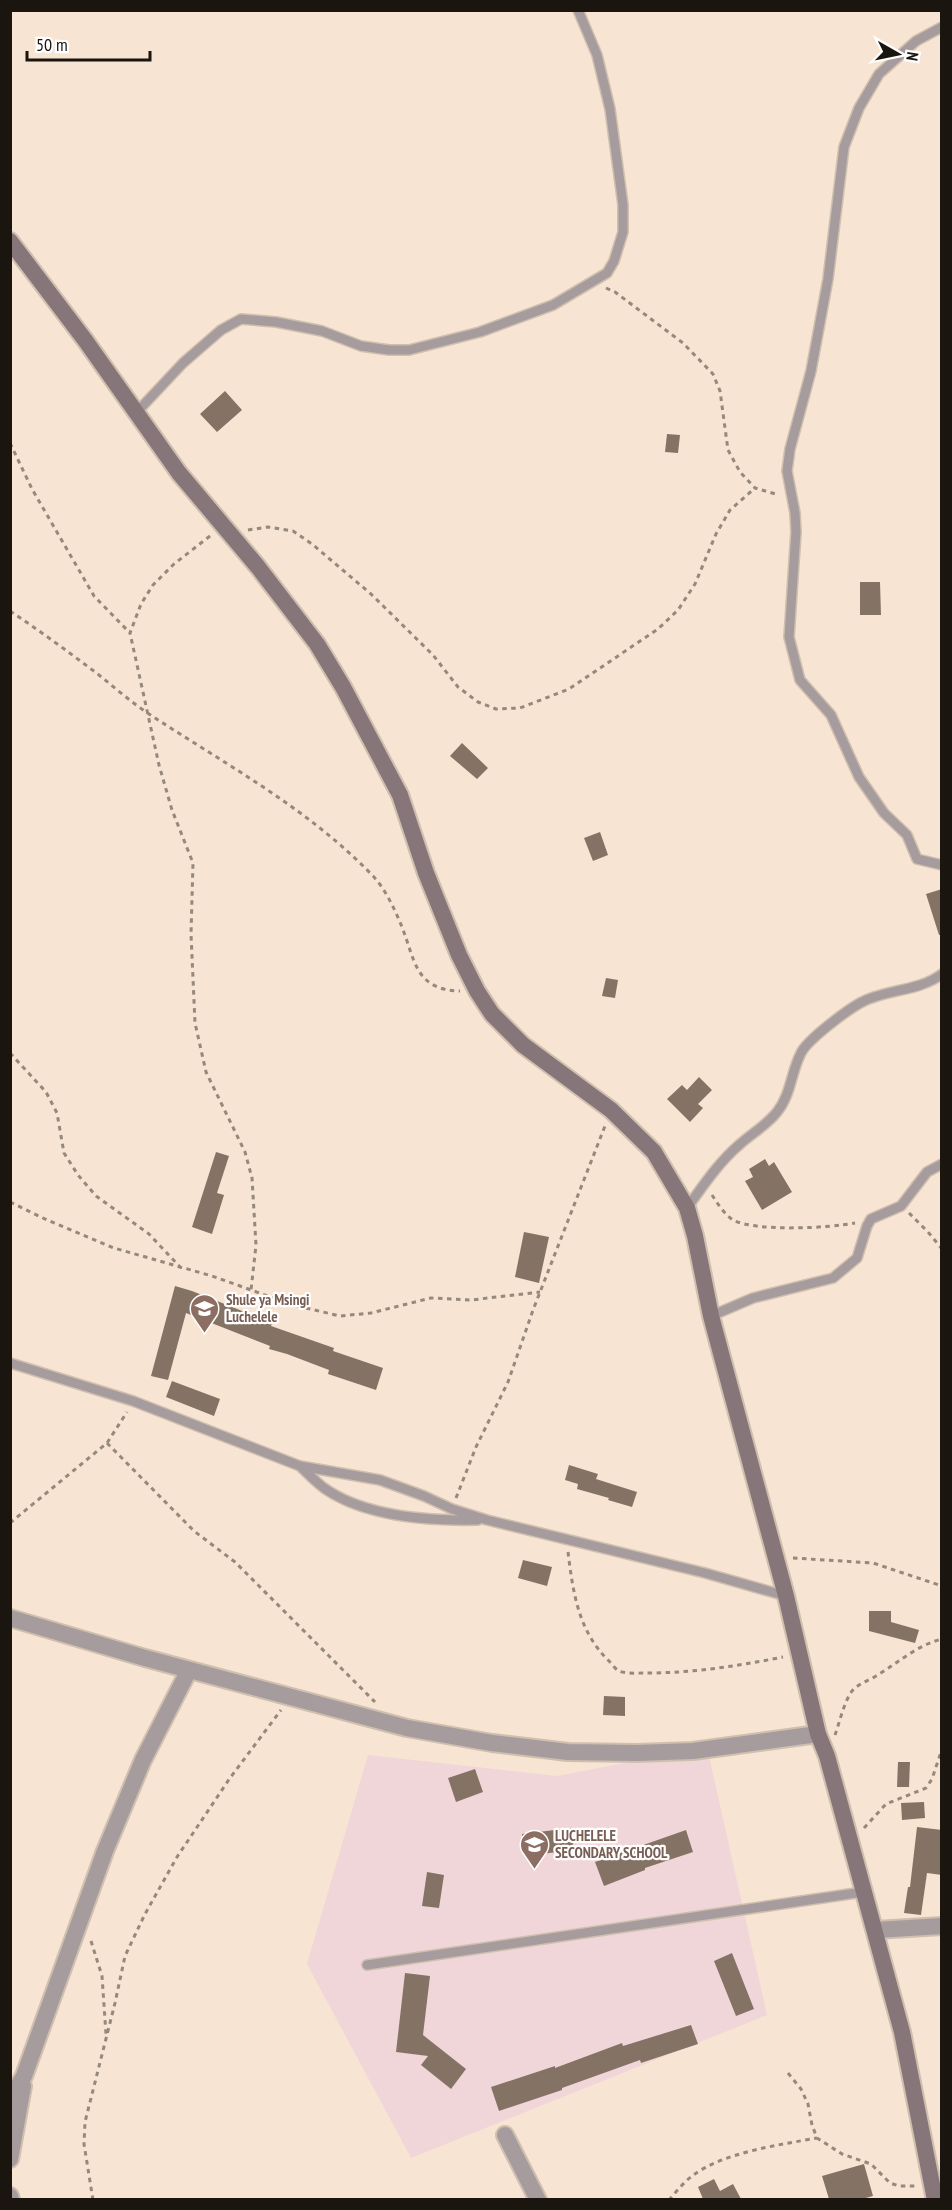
<svg xmlns="http://www.w3.org/2000/svg" width="952" height="2210" viewBox="0 0 952 2210" font-family="'PT Sans Narrow',sans-serif">
<rect width="100%" height="100%" fill="#f7e4d2"/>
<path fill="#f1d6d9" d="M707 1747 767 2015 411 2158 307 1964 368 1755 557 1776Z"/>
<path fill="#847364" d="M225 391 242 410 217 432 200 414Z
M667 434 680 435 678 453 665 452Z
M860 582H880L881 615H860Z
M462 743 488 768 477 779 450 756Z
M600 832 608 855 593 861 584 838Z
M942 889V935H939L926 894Z
M606 978 618 980 615 998 602 996Z
M699 1077 712 1090 698 1104 703 1108 690 1122 667 1099 682 1085 687 1090Z
M216 1152 229 1156 217 1193 224 1195 212 1234 192 1227Z
M765 1159 769 1166 774 1162 792 1192 762 1210 745 1181 753 1177 749 1169Z
M524 1232 549 1237 539 1283 515 1277Z
M175 1286 192 1291 272 1323 271 1326 334 1348 333 1351 383 1368 376 1390 328 1374 329 1370 287 1354 269 1349 270 1346 186 1313 168 1380 151 1376Z
M172 1381 220 1399 214 1416 166 1397Z
M569 1465 598 1474 596 1479 637 1492 632 1507 608 1500 609 1498 577 1489 578 1484 565 1480Z
M523 1560 552 1567 547 1586 518 1578Z
M869 1611H891V1622L919 1630 915 1643 869 1631Z
M604 1696 625 1697V1716L603 1715Z
M898 1762H910L909 1787H897Z
M475 1769 483 1792 456 1802 448 1778Z
M924 1802 925 1818 902 1820 901 1803Z
M917 1827 942 1830V1875L927 1873 921 1915 904 1913 908 1887H910Z
M571 1828 574 1850 524 1856 522 1834Z
M686 1830 693 1852 645 1868V1870L604 1886 595 1862Z
M427 1872 444 1875 439 1908 422 1906Z
M732 1953 754 2009 736 2016 714 1961Z
M405 1973 430 1976 423 2035 466 2069 451 2089 421 2065 428 2056 396 2052Z
M691 2025 698 2044 641 2063 640 2060 562 2088V2090L499 2111 491 2087 555 2066V2068L622 2043 623 2046Z
M864 2164 873 2196 862 2199H829L822 2176Z
M714 2179 720 2191 733 2184 741 2199H703L698 2187Z"/>
<g fill="none" stroke-linecap="round" stroke-linejoin="round">
<defs>
<path id="service" d="M942 27 916 41 879 74 859 108 844 147 828 279 811 371 790 449 787 471 795 513 796 532 789 637 800 680 831 715 859 777 884 813 907 835 917 859 942 865
M136 413 183 363 221 330 241 319 276 322 322 331 361 346 389 350H409L480 332 553 305 607 273 614 261 623 232V205L610 109 597 55 578 10
M687 1208C703 1186 718 1163 739 1145 751 1134 767 1125 777 1112 791 1095 791 1072 801 1053 807 1040 846 1011 860 1003 885 989 918 992 942 974
M711 1316 753 1298 833 1278 857 1258 867 1226 871 1219 901 1206 927 1172 942 1164
M10 1363 133 1401 300 1466 380 1480 424 1496 452 1509 487 1520 705 1573 786 1596
M300 1466C308 1474 316 1482 324 1488 365 1517 431 1521 478 1520
M367 1965 863 1892"/>
<path id="minor" d="M10 1618 145 1658 407 1728 492 1743 568 1752 636 1753 693 1751 818 1734
M876 1930 942 1926
M10 2100 24 2076 105 1851 143 1760 189 1670
M505 2135 538 2200
M10 2159 23 2086
M10 2196 11 2200"/>
<path id="secondary" d="M10 241 85 340 179 473 258 567 317 644 343 687 400 795 426 873 459 955 477 991 492 1014 523 1045 611 1110 654 1152 687 1208 695 1236 711 1316 786 1596 818 1734 827 1756 902 2032 935 2200"/>
</defs>
<use href="#service" stroke="#cfbfaf" stroke-width="12"/>
<use href="#minor" stroke="#cfbfaf" stroke-width="20"/>
<use href="#secondary" stroke="#cfbfaf" stroke-width="20"/>
<path stroke="#95887c" stroke-width="3" stroke-dasharray="4.5 4.5" stroke-linecap="butt" d="M606 288 615 292 683 343 713 374 720 391 728 450 740 472 755 488 779 495
M10 443 32 489 94 596 130 633
M248 530 268 527 293 531 312 544 371 594 433 655 458 687 478 702 496 709 520 708 569 689 658 629 678 610 695 584 716 534 730 510 755 488
M210 536 174 564 153 585 141 604 130 633 159 765 172 810 193 863 191 934 195 1023 206 1072 245 1152 252 1178 256 1245 251 1290
M10 611C40 631 70 653 99 675 115 688 131 702 149 714 225 764 309 809 373 876 386 890 395 910 402 927 415 960 415 990 460 991
M10 1053 46 1092 57 1113 64 1153 78 1175 96 1196 149 1234 181 1268
M712 1195C718 1204 724 1214 733 1220 756 1232 829 1228 855 1223
M10 1202 47 1220 114 1248 212 1276 293 1305 340 1316 371 1313 431 1298 471 1300 540 1292
M909 1213 928 1232 942 1249
M107 1443 194 1531 235 1562 375 1702
M456 1498 476 1447 508 1382 533 1310 605 1126
M10 1523 107 1443 127 1412
M568 1552C573 1592 578 1631 609 1661 612 1664 615 1669 619 1671 626 1674 638 1673 646 1673 693 1673 738 1666 783 1657
M793 1558 873 1563 942 1586
M835 1735C840 1721 844 1702 852 1691 859 1683 868 1681 876 1676 898 1663 917 1645 942 1639
M864 1828 886 1804 926 1788 932 1779 942 1749
M91 1941 102 1976 106 2034
M788 2073 801 2089 808 2104 812 2125 817 2138 842 2154 871 2164 890 2183 899 2186H918
M93 2200 84 2144 85 2122 115 2003 125 1956 145 1914 177 1857 230 1778 281 1710
M669 2200C676 2192 684 2182 692 2176 724 2152 779 2145 817 2138"/>
<use href="#service" stroke="#a69b9d" stroke-width="9"/>
<use href="#minor" stroke="#a69b9d" stroke-width="16"/>
<use href="#secondary" stroke="#867679" stroke-width="16"/>
</g>
<defs>
<symbol id="school-pin" viewBox="-11 -11 22 30"><path d="M0 17L-7.5 6A9.5 9.5 0 1 1 7.5 6Z" fill="#8d6e63" stroke="#fff"/><path d="M0-5L7-2L0 1L-7-2ZM-4 1L0 2.5L4 1V4Q0 6-4 4Z" fill="#fff"/></symbol>
</defs>
<g fill-rule="evenodd">
<use href="#school-pin" x="188" y="1292" width="33" height="45"/>
<use href="#school-pin" x="518" y="1828" width="33" height="45"/>
</g>
<g text-anchor="middle" dominant-baseline="central" stroke-width="4.5" stroke-linejoin="round" paint-order="stroke">
<g font-size="15" font-weight="bold" fill="#785e54" stroke="#fff" text-anchor="start">
<text x="226" y="1299">Shule ya Msingi<tspan x="226" dy="17">Luchelele</tspan></text>
<text x="555" y="1835">LUCHELELE<tspan x="555" dy="17">SECONDARY SCHOOL</tspan></text>
</g>
</g>
<rect width="952" height="2210" fill="none" stroke="#1b150f" stroke-width="24"/>
<g transform="translate(898 54) rotate(99)" stroke="#ffffff" stroke-width="4.5" paint-order="stroke">
<path d="M0-4.5L10 22L0 15L-10 22Z" fill="#1b150f"/>
<text y="-9" font-size="16" font-weight="bold" text-anchor="middle" fill="#1b150f">N</text>
</g>
<path d="M27 51v9h123v-9" fill="none" stroke="#1b150f" stroke-width="3"/>
<text x="36" y="51" font-size="18" fill="#1b150f" stroke="#ffffff" stroke-width="4.5" paint-order="stroke">50 m</text>
</svg>
